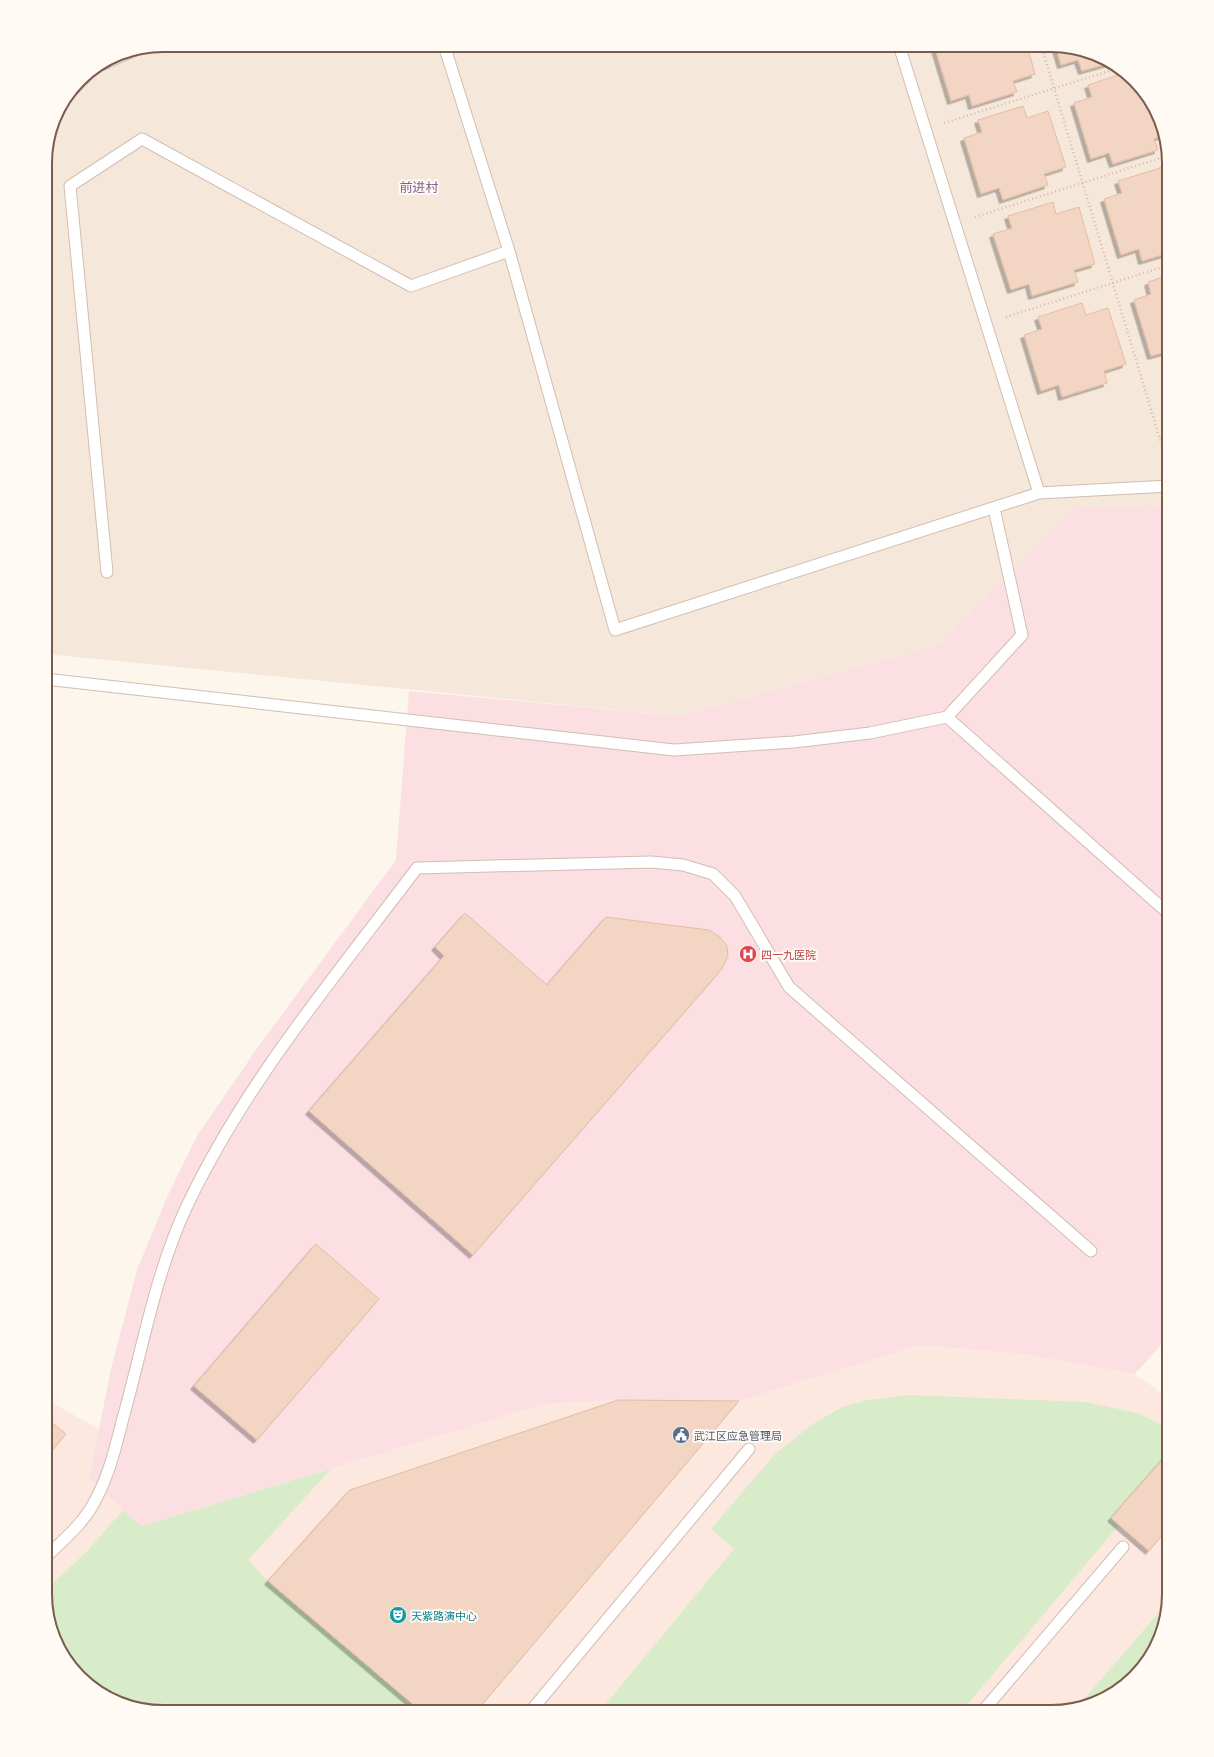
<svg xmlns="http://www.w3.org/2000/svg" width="1214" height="1757" viewBox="0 0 1214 1757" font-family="Manrope,'Noto Sans SC',sans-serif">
<defs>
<filter id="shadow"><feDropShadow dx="-3.5" dy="3.5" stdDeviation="0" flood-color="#0004"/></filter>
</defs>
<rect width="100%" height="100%" fill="#fdf6ec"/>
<path fill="#f5e8da" d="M163 45H1058L1116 65 1153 104 1169 163V504L1076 508 938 645 681 716 45 654V156L54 118 80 79 118 54Z"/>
<path fill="#fde8e0" d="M920 1345 1022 1354 1135 1374 1169 1398V1594L1153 1653 1110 1696 1051 1712H156L104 1696 61 1653 45 1594V1399L99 1429 89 1479 141 1526 545 1404 618 1400 739 1401Z"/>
<path fill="#fbdfe3" d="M1169 504V1336L1135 1374 1022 1354 920 1345 739 1401 618 1400 545 1404 141 1526 89 1479 111 1369 137 1270 167 1197 197 1136 258 1047 396 860 409 691 681 716 938 645 1076 508Z"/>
<path fill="#d8ecc9" d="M909 1395 1086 1402 1137 1413 1169 1428V1452L1112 1518 1119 1525 961 1712H599L734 1549 711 1529 776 1453 813 1424 842 1407 868 1400Z
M331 1469 248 1560 268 1581 422 1712H156L104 1696 61 1653 45 1591 88 1550 123 1510 141 1526Z
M1167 1603 1153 1653 1110 1696 1079 1705Z"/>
<path fill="#f3d5c3" stroke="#e6bba3" filter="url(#shadow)" d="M934 45H1027L1035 74 1013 81 1017 92 972 106 969 95 951 101Z
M1055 45H1058L1110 63 1082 71 1078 60 1061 65Z
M1124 73 1153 104 1162 136 1154 139 1158 150 1113 164 1109 153 1091 159 1074 103 1092 97 1088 85Z
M1023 106 1027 118 1048 111 1066 167 1044 174 1048 185 1003 200 999 188 981 194 964 138 982 132 978 120Z
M1163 167 1166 179 1169 178V253L1142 261 1139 249 1121 255 1104 199 1122 193 1118 181Z
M1053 202 1056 214 1079 207 1095 264 1074 270 1078 282 1032 296 1029 284 1011 290 993 234 1012 228 1008 216Z
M1169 275V351L1151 356 1134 300 1151 294 1148 282Z
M1082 303 1086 315 1108 308 1126 364 1104 371 1107 383 1062 397 1059 385 1041 391 1024 335 1042 329 1038 317Z
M465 913 547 985 606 917 709 930 720 937 727 946 728 956 722 969 473 1255 309 1111 444 956 435 947Z
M316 1244 379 1299 257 1440 194 1386Z
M618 1400 739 1401 476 1712H422L268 1581 350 1490Z
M45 1417 66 1434 45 1459Z
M1169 1452V1527L1149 1551 1111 1518Z"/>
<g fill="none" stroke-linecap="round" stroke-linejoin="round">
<defs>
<path id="service" d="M444 45 509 251 615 630 1039 493 1169 486
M899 45 1039 493
M103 64 133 51
M72 91 89 73
M107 572 70 186 142 139 411 286 509 251
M45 679 674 750 794 742 870 733 947 717 1022 635 994 508
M947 717 1169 914
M45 1558C62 1541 84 1523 95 1501 109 1475 116 1446 123 1418 143 1347 155 1275 186 1208 244 1084 335 977 417 868L651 862 683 865 713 874 735 896 789 987 1091 1251
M530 1712 749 1449
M982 1712 1123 1547"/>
</defs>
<use href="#service" stroke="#d1beb0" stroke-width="13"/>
<path stroke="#d9b8a5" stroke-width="2.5" stroke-dasharray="1 3" stroke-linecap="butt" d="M1041 45 1168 466
M944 123 1119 68
M975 217 1167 156
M1006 317 1169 265"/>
<use href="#service" stroke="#fff" stroke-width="11"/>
</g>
<defs>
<symbol id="hospital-disc" viewBox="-11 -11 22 22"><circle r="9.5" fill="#e0444e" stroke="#fffaf3"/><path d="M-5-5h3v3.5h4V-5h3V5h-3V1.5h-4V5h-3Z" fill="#fff"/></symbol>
<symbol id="civic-disc" viewBox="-11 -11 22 22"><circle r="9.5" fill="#5c6f8a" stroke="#fffaf3"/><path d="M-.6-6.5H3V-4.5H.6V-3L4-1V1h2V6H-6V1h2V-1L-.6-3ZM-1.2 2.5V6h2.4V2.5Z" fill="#fff"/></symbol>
<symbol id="theatre-disc" viewBox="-11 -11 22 22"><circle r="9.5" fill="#0f9aa8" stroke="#fffaf3"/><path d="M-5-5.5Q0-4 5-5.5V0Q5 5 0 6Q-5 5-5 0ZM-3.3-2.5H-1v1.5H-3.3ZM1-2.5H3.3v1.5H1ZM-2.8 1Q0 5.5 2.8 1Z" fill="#fff"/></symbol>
</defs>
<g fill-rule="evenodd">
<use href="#hospital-disc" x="738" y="944" width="20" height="20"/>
<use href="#civic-disc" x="671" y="1425" width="20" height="20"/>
<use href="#theatre-disc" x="388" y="1605" width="20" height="20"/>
</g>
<g text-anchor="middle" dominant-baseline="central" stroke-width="4" stroke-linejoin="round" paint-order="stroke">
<g font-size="11" fill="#be3a42" stroke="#fffaf3" text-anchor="start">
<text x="761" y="954">四一九医院</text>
</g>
<g font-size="11" fill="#4e5e75" stroke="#fffaf3" text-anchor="start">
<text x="694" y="1435">武江区应急管理局</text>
</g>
<g font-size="11" fill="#0d838f" stroke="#fffaf3" text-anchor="start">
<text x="411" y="1615">天紫路演中心</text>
</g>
<g font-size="13" fill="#846695" stroke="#fffaf3">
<text x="419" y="187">前进村</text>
</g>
</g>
<path d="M0 0H1214V1757H0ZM163 52H1051A111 111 0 0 1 1162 163V1594A111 111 0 0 1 1051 1705H163A111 111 0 0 1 52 1594V163A111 111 0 0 1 163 52Z" fill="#fffaf3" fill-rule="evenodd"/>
<path fill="none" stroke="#7a5c4d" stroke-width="2" d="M163 52H1051A111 111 0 0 1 1162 163V1594A111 111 0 0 1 1051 1705H163A111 111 0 0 1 52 1594V163A111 111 0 0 1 163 52Z"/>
</svg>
